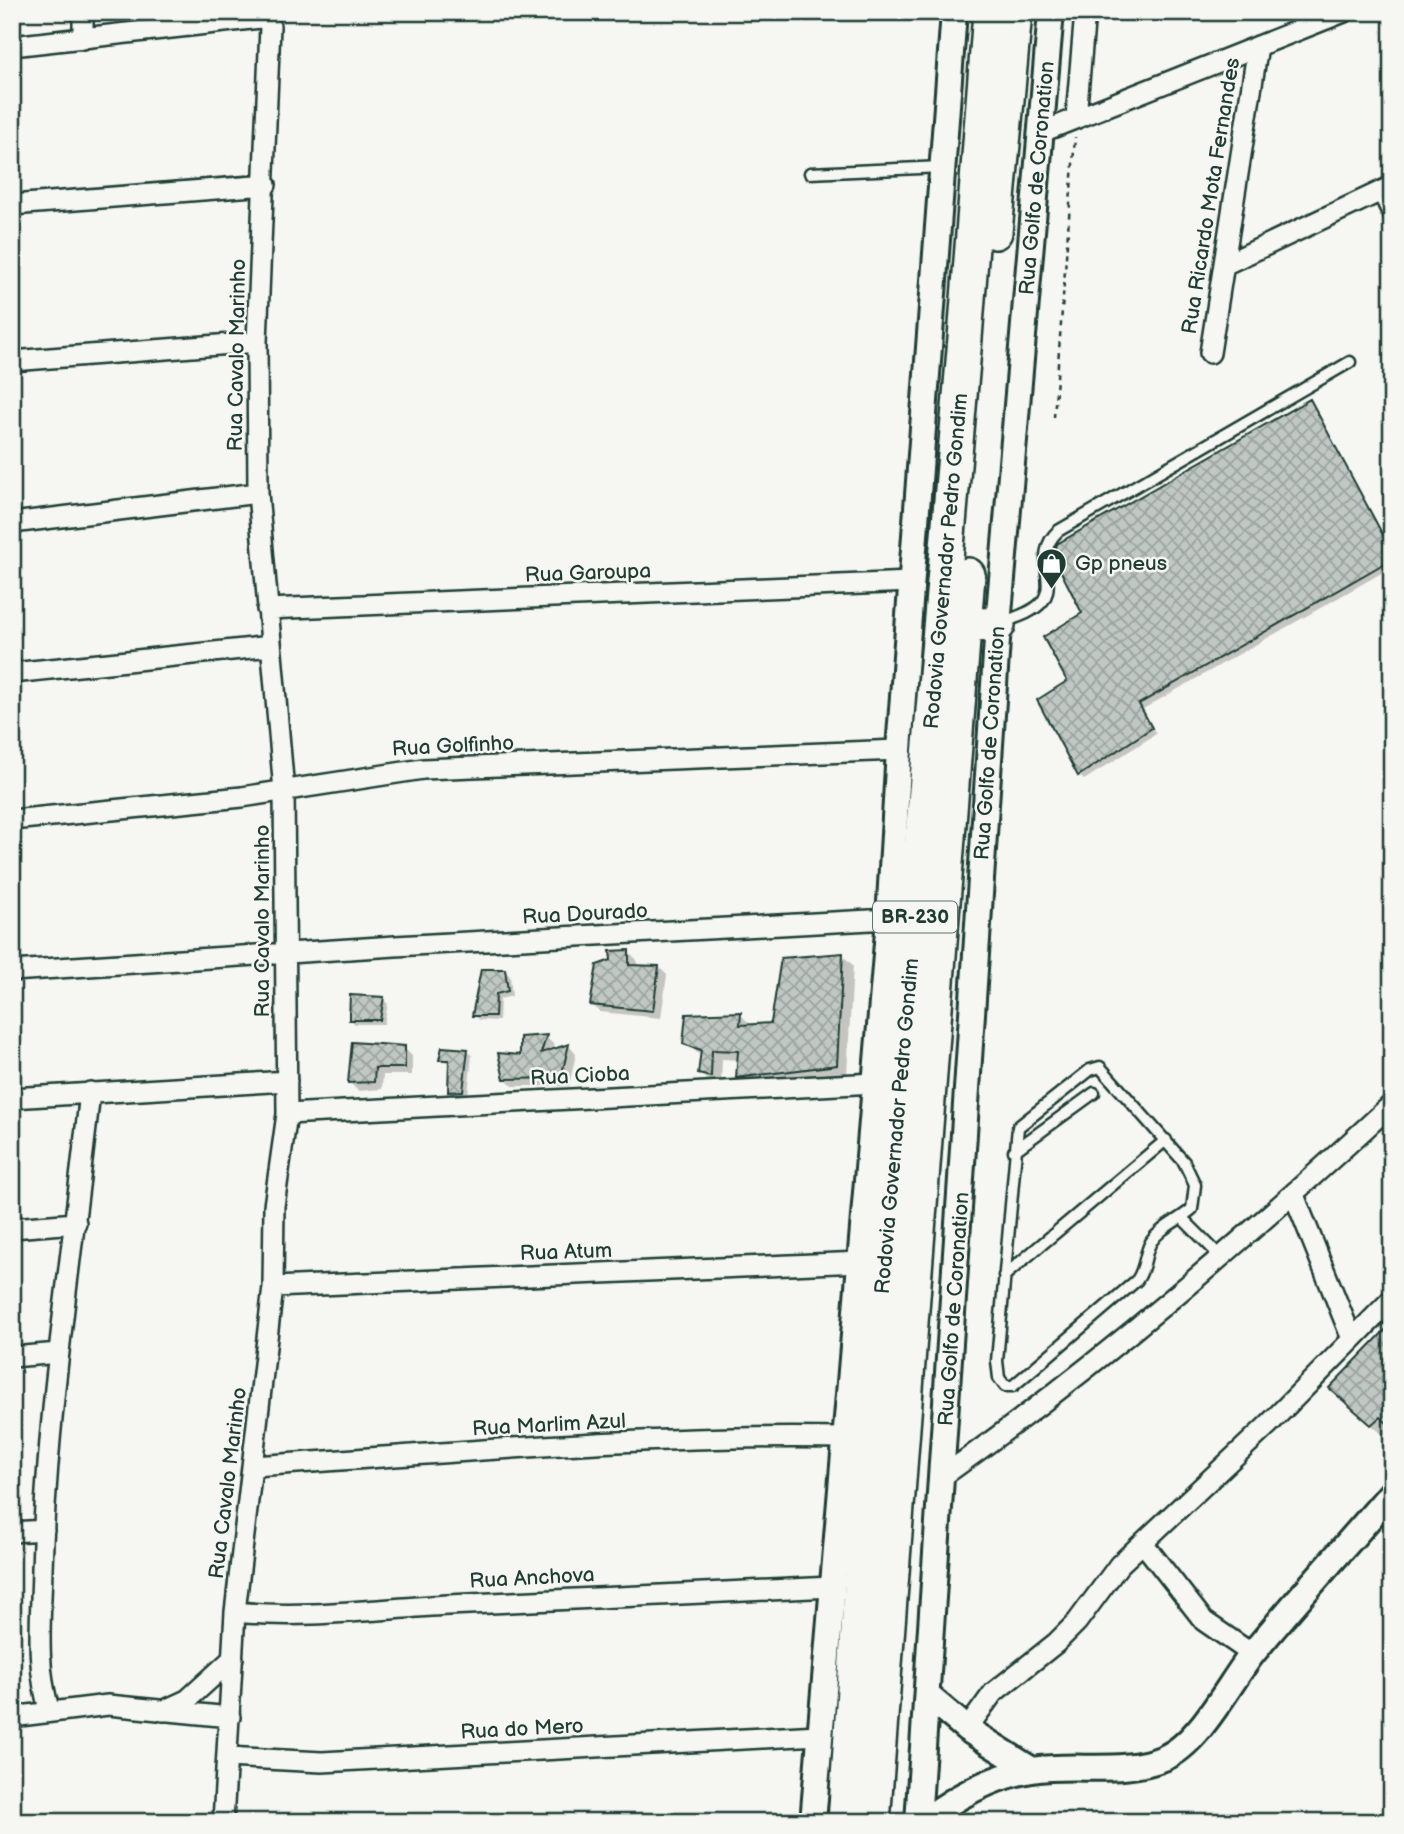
<svg xmlns="http://www.w3.org/2000/svg" width="1404" height="1834" viewBox="0 0 1404 1834" font-family="'Balsamiq Sans',sans-serif">
<defs>
<pattern id="building-cross-hatch" width="8" height="8" patternUnits="userSpaceOnUse" patternTransform="scale(1.75)"><rect width="8" height="8" fill="#c1c8c3"/><path d="M0 0l8 8M0 8l8-8" fill="none" stroke="#9ca49f"/></pattern>
</defs>
<rect width="100%" height="100%" fill="#f6f6f2"/>
<filter id="ink" filterUnits="userSpaceOnUse"><feTurbulence type="fractalNoise" baseFrequency=".0143" numOctaves="2"/><feDisplacementMap in="SourceGraphic" scale="14" xChannelSelector="R" yChannelSelector="G"/><feConvolveMatrix kernelMatrix="1 2 1 2 8 2 1 2 1" color-interpolation-filters="sRGB"/></filter>
<g filter="url(#ink)">
<path fill="#0003" d="M1310 402 1392 550V567L1143 709 1156 734 1084 780 1079 775 1069 682 1085 614Z
M629 952 637 960V967H659L667 975 661 1018 600 1012 592 1004Z
M842 955 853 965 847 1075 748 1087 737 1077 739 1060 722 1059 721 1086 711 1084 700 1073 702 1056 685 1044 740 1014 751 1025H773Z
M505 971 510 976 512 996 500 999 499 1021 479 1020 474 1015Z
M383 999 388 1004 384 1024H355L350 1019Z
M546 1037 554 1045 552 1052 569 1046 576 1054 569 1086H513L505 1078 522 1057Z
M404 1048 412 1056V1075H383L382 1089 358 1091 350 1083Z
M467 1050 472 1055 468 1095 454 1096 449 1091 450 1064 441 1059Z
M1392 1326V1427L1383 1435 1342 1399Z"/>
<path fill="url(#building-cross-hatch)" stroke="#1f3d34" stroke-width="2" d="M1310 399 1392 552V559L1139 704 1152 728 1078 776 1037 700 1067 681 1043 637 1082 613 1054 558 1057 544Z
M629 950V965L659 966 653 1011 590 1005 597 965 611 960 610 951Z
M843 953 837 1065 736 1078 738 1051 712 1050 711 1077 698 1074 701 1050 683 1044 686 1014 741 1012 740 1025 771 1023 781 958Z
M481 969H505L508 991 496 994 495 1016H472Z
M350 995 384 997 380 1020H349Z
M547 1035 541 1053 569 1044 561 1078 504 1079 498 1053 520 1055V1037Z
M352 1042 405 1046V1068H375L374 1082 348 1083Z
M442 1047 468 1049 463 1091 448 1092 449 1060H439Z
M1392 1323V1427L1380 1417 1371 1425 1329 1388Z"/>
<g fill="none" stroke-linecap="round" stroke-linejoin="round">
<defs>
<path id="service" d="M810 173 942 167
M1001 623C1014 618 1032 613 1041 603 1059 584 1032 555 1058 531L1350 362
M1100 1067 1184 1162 1195 1185 1192 1209C1178 1221 1161 1227 1151 1242 1144 1254 1146 1268 1137 1280L1013 1386H1005L999 1378 997 1361 1018 1127 1090 1070Z
M1014 1151 1094 1093
M1182 1218 1220 1256
M1004 1276 1166 1140"/>
<path id="minor" d="M83 39V12
M12 46 260 18 267 20 270 26 257 342 258 493 284 791 287 1114 274 1206 273 1287 235 1612 223 1822
M1076 117 1085 12
M1042 132 1344 12
M1382 191 1392 212
M12 205 266 185
M1224 265 1392 186
M1210 353 1258 46
M12 361 257 342
M12 523 258 493
M267 609 911 582
M12 673 271 646
M12 820 242 797 423 769 899 750
M12 971 395 946 889 919
M12 1098 287 1081
M287 1114 875 1083
M1294 1195 1352 1339
M12 1228 76 1223
M273 1287 861 1262
M12 1357 59 1353
M254 1466C451 1453 650 1434 847 1438
M943 1476C1101 1364 1249 1236 1392 1104
M12 1532 44 1530
M1143 1543 1204 1621 1252 1654
M235 1612C307 1619 376 1609 448 1605 576 1599 704 1593 832 1587
M163 1711 187 1700 233 1658
M50 1712C35 1666 41 1617 42 1569 47 1409 73 1250 90 1092
M12 1717 108 1705 230 1717
M967 1729 993 1693 1056 1643 1077 1622 1119 1565 1268 1425 1392 1299
M227 1757 322 1762 819 1735"/>
<path id="tertiary" d="M929 1697 967 1729 1032 1770
M813 1822 889 919 899 750 954 12
M918 1822 998 625 1051 12
M923 1822C954 1798 993 1776 1032 1770 1075 1763 1123 1775 1164 1758 1200 1743 1229 1683 1253 1653 1298 1598 1346 1546 1392 1492"/>
<path id="trunk" d="M995 232 1015 12
M964 624 998 625
M845 1822 874 1395 965 338 990 12
M873 1822 968 575"/>
</defs>
<use href="#service" stroke="#1f3d34" stroke-width="15"/>
<use href="#minor" stroke="#1f3d34" stroke-width="24"/>
<use href="#tertiary" stroke="#1f3d34" stroke-width="30"/>
<use href="#trunk" stroke="#1f3d34" stroke-width="38"/>
<path stroke="#1f3d34" stroke-width="2.5" stroke-dasharray="5 5" stroke-linecap="butt" d="M1054 417 1075 137"/>
<use href="#service" stroke="#f6f6f2" stroke-width="10"/>
<use href="#minor" stroke="#f6f6f2" stroke-width="19"/>
<use href="#tertiary" stroke="#f6f6f2" stroke-width="24"/>
<use href="#trunk" stroke="#f6f6f2" stroke-width="33"/>
</g>
</g>
<defs>
<symbol id="shop-pin" viewBox="-11 -11 22 30"><path d="M0 17L-7.5 6A9.5 9.5 0 1 1 7.5 6Z" fill="#1f3d34" stroke="#f6f6f2"/><path d="M-5-2.5h2.3a2.7 3.5 0 0 1 5.4 0H5L5.5 6h-11ZM-1.5-2.5h3a1.5 2.3 0 0 0-3 0Z" fill="#fff"/></symbol>
</defs>
<g fill-rule="evenodd">
<use href="#shop-pin" x="1034" y="546" width="35" height="47"/>
</g>
<g text-anchor="middle" dominant-baseline="central" stroke-width="5" stroke-linejoin="round" paint-order="stroke">
<rect fill="#f6f6f2" stroke="#60746d" stroke-width="2" x="873" y="901.5" width="84" height="31" rx="5"/>
<g font-size="19" font-weight="bold" fill="#1f3d34">
<text x="915" y="917">BR-230</text>
</g>
<g font-size="21" fill="#1f3d34" stroke="#f6f6f2">
<text transform="translate(1037 178) rotate(-85)">Rua Golfo de Coronation</text>
<text transform="translate(1211 196) rotate(-81)">Rua Ricardo Mota Fernandes</text>
<text transform="translate(237 355) rotate(-89)">Rua Cavalo Marinho</text>
<text transform="translate(946 561) rotate(-85)">Rodovia Governador Pedro Gondim</text>
<text transform="translate(588 573) rotate(-2)">Rua Garoupa</text>
<text transform="translate(990 743) rotate(-86)">Rua Golfo de Coronation</text>
<text transform="translate(453 746) rotate(-3)">Rua Golfinho</text>
<text transform="translate(585 914) rotate(-3)">Rua Dourado</text>
<text transform="translate(262 921) rotate(-90)">Rua Cavalo Marinho</text>
<text transform="translate(580 1076) rotate(-3)">Rua Cioba</text>
<text transform="translate(897 1126) rotate(-85)">Rodovia Governador Pedro Gondim</text>
<text transform="translate(566 1252) rotate(-2)">Rua Atum</text>
<text transform="translate(954 1309) rotate(-86)">Rua Golfo de Coronation</text>
<text transform="translate(549 1425) rotate(-3)">Rua Marlim Azul</text>
<text transform="translate(228 1483) rotate(-83)">Rua Cavalo Marinho</text>
<text transform="translate(532 1578) rotate(-3)">Rua Anchova</text>
<text transform="translate(522 1729) rotate(-3)">Rua do Mero</text>
</g>
<g font-size="21" fill="#1f3d34" stroke="#f6f6f2" text-anchor="start">
<text x="1075" y="563">Gp pneus</text>
</g>
</g>
<rect width="1404" height="1834" fill="none" stroke="#f6f6f2" stroke-width="42"/>
<rect x="21" y="21" width="1362" height="1792" fill="none" stroke="#1f3d34" stroke-width="2.5" filter="url(#ink)"/>
</svg>
